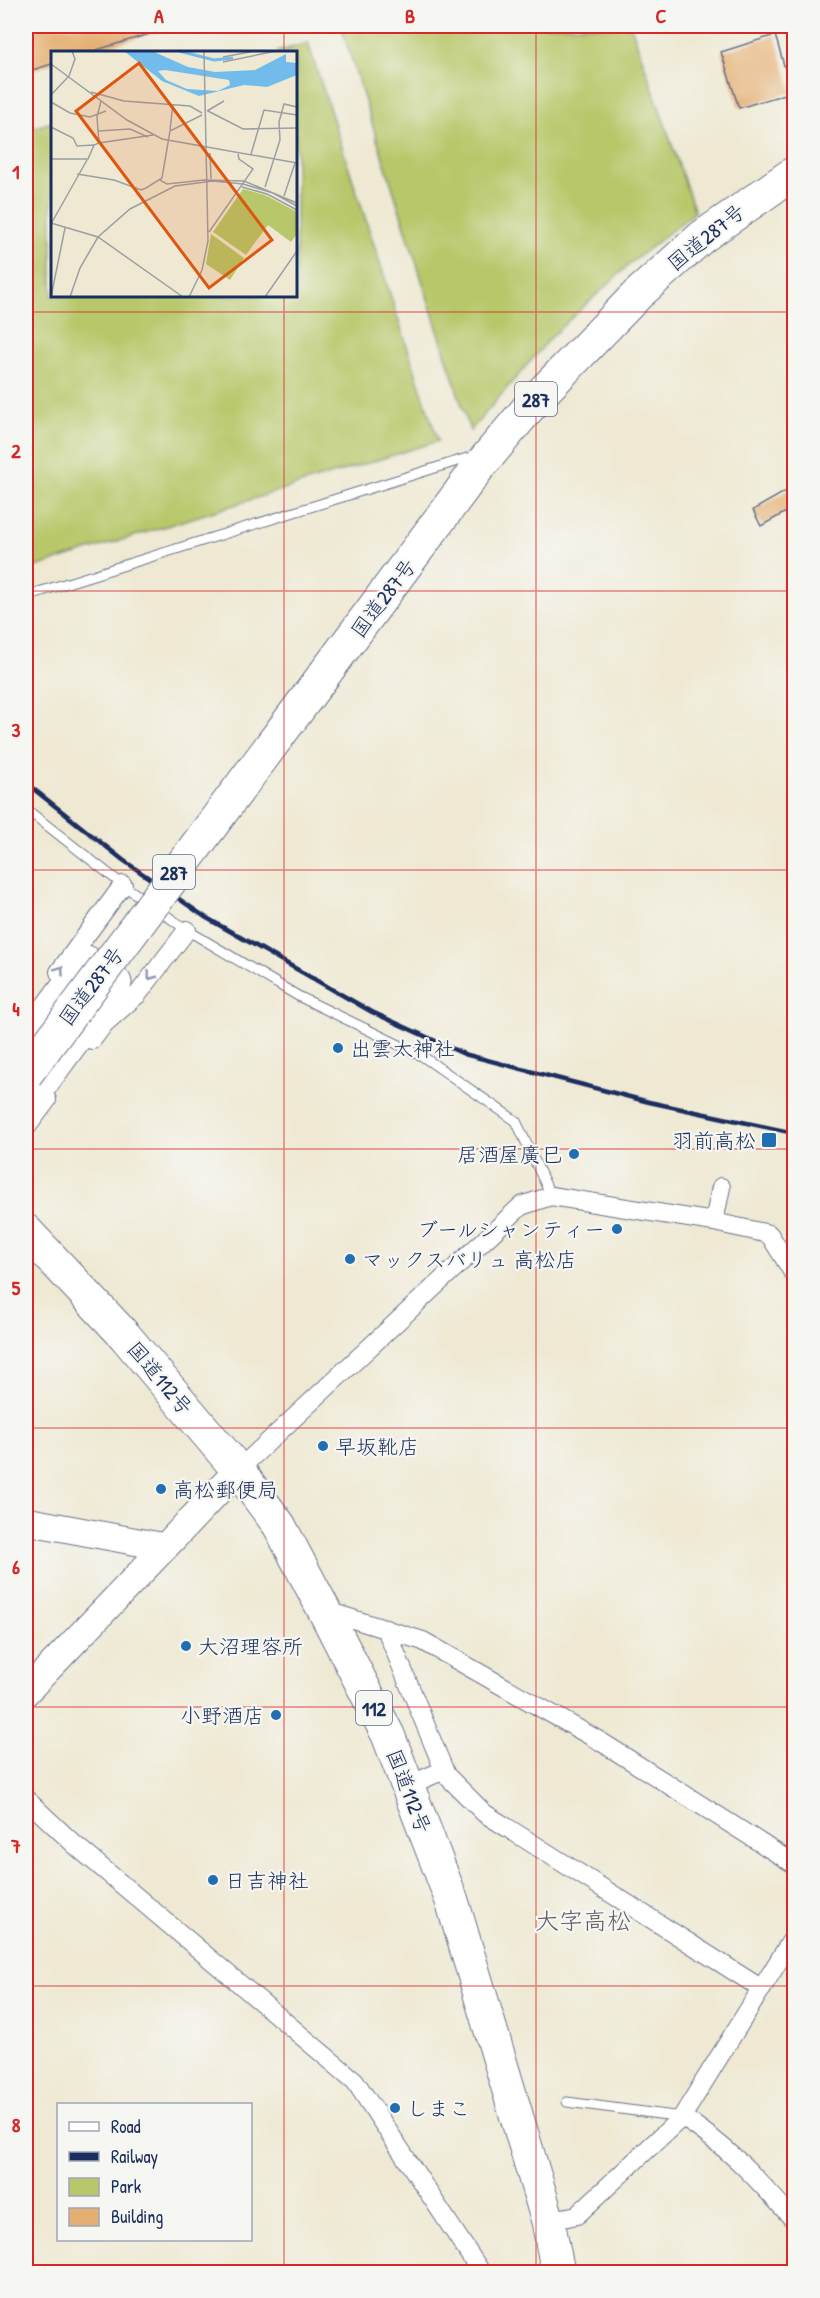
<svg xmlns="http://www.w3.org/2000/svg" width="820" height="2298" viewBox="0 0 820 2298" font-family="'Patrick Hand','Klee One',sans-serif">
<rect width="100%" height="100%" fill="#f6f6f2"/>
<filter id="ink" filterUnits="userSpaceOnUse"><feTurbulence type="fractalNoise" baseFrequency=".0167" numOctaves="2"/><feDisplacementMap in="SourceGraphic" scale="12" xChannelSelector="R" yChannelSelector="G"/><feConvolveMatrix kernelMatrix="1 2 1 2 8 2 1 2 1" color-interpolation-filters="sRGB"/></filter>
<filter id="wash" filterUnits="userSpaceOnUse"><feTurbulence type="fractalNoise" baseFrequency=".008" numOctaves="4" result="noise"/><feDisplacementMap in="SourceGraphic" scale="24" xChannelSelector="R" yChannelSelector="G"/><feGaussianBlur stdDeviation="1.35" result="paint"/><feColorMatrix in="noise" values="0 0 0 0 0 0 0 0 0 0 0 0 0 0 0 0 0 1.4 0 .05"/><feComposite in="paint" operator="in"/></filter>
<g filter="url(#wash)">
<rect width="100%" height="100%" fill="#efe9d3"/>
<path fill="#b7c769" stroke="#697b64" stroke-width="1.5" d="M341 26H631L695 212 633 261 552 336 470 431Z
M308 43 438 441 26 570V130L52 122V296H296V52H277Z"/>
<g id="blocks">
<path fill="#e5af72" d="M26 26H166V29L90 52H52V64L26 72Z
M775 35 792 92 739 108 721 52Z
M795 486V507L761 526 753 510Z"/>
</g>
</g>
<g filter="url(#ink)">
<use href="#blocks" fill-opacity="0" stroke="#657087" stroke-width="1.5"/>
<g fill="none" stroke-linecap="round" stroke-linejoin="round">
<defs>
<path id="lane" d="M26 596 467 458 474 464
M26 809 123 885 187 930 298 996 422 1056 516 1121 551 1196
M567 2102 682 2117"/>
<path id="street" d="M59 972 123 885
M92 1040 104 1024 138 994 187 930
M26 1128 47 1100
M714 1222 721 1187
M238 1470 521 1206 551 1196 714 1222 769 1234 794 1274
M324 1610 423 1641 603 1743 794 1864
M386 1629 446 1775 484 1813 762 1989
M407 1786 444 1770
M26 1799 75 1845 355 2081 481 2272
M682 2117C729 2147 757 2179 794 2220
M548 2221 577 2215 682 2117 794 1936"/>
<path id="secondary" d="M26 1521 165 1547 238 1470
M26 1692 165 1547"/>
<path id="highway" d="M326 672 478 468 536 399 637 295 702 237 794 173
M26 1043 86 962
M26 1104 115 983
M26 1231 125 1336 238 1470 279 1525 324 1610 388 1735 452 1901 548 2221 558 2272"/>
</defs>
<use href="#lane" stroke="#657087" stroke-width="11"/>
<use href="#street" stroke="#657087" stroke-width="20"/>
<use href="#secondary" stroke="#657087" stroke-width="29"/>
<use href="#highway" stroke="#657087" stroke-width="35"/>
<use href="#lane" stroke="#fff" stroke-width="9"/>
<use href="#street" stroke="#fff" stroke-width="18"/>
<use href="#secondary" stroke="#fff" stroke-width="27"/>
<use href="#highway" stroke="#fff" stroke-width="33"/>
<path stroke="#1b2f5e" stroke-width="4.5" d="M26 783 123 860 205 917 372 1012 464 1054 649 1102 794 1133"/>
<defs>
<path id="highway-bridge" d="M26 1074 326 672"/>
</defs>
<use href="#highway-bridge" stroke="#657087" stroke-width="35" stroke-linecap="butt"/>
<use href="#highway-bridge" stroke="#fff" stroke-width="33"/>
</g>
<defs><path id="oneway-chevron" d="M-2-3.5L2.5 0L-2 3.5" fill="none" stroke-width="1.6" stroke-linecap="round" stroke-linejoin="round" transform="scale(1.5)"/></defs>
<g stroke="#8d97ae">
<use href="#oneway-chevron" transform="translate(60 970) rotate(-54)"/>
<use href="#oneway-chevron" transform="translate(151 976) rotate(127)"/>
</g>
</g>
<path fill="none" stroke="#d62828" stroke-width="1.5" stroke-opacity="0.55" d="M284 26V52M536 26V2272M284 296V2272M26 312H794M26 591H794M26 870H794M26 1149H794M26 1428H794M26 1707H794M26 1986H794"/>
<g fill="#1f6fb2" stroke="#f6f6f2" stroke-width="2">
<circle cx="338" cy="1048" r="6"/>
<rect x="761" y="1132" width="16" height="16" rx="3"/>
<circle cx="574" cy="1154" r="6"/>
<circle cx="617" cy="1229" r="6"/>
<circle cx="350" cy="1259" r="6"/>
<circle cx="323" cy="1446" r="6"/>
<circle cx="161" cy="1489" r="6"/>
<circle cx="186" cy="1646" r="6"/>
<circle cx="276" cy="1715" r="6"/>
<circle cx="213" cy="1880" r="6"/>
<circle cx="395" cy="2108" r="6"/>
</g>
<g text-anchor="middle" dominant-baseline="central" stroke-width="4.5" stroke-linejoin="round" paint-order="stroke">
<g fill="#f6f6f2" stroke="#5d6b8a" stroke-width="1.5">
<rect x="515" y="382" width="42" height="34" rx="4.5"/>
<rect x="153" y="855" width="42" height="34" rx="4.5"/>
<rect x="356" y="1691" width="36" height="34" rx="4.5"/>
</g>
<g font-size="20" font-weight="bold" fill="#1b2f5e">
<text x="536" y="399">287</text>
<text x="174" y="872">287</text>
<text x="374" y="1708">112</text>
</g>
<g font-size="21" fill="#1b2f5e" stroke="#f6f6f2">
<text transform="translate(706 237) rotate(-39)">国道287号</text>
<text transform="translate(383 598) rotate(-53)">国道287号</text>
<text transform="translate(91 986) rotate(-53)">国道287号</text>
<text transform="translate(160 1378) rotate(50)">国道112号</text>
<text transform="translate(409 1791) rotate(69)">国道112号</text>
</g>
<g font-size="21" fill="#1b2f5e" stroke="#f6f6f2" text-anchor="start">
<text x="350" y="1048">出雲太神社</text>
<text x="756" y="1140" text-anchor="end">羽前高松</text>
<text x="562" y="1154" text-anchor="end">居酒屋廣巳</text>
<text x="605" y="1229" text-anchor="end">ブールシャンティー</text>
<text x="362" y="1259">マックスバリュ 高松店</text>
<text x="335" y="1446">早坂靴店</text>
<text x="173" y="1489">高松郵便局</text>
<text x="198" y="1646">大沼理容所</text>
<text x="264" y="1715" text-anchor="end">小野酒店</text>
<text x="225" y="1880">日吉神社</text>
<text x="407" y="2108">しまこ</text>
</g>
<g font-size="24" fill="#625c65" stroke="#f6f6f2">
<text x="583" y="1920">大字高松</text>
</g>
</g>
<g transform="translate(51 51)">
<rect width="246" height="246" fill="#efe9d3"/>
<path d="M192 138 214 144 246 161V183L240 191 217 174 195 204 162 181ZM160 183 193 207 179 229 155 213Z" fill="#b7c769"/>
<path d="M73 0H101L137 16 164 21 204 19 235 3V11L246 12V24L216 36 193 34 148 45 111 30ZM114 19 178 29 179 34 167 40 136 38 115 29 107 20Z" fill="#71bcea" fill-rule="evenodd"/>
<path fill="none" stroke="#71bcea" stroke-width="3" d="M128 0 163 9 182 7"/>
<path fill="none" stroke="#9a9fa4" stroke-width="1.5" d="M172 6 204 0M172 11 225 0M0 13 76 69 111 88 246 112M18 25 24 8 21 0M40 41 73 50 139 55 151 62M0 44 18 25M0 51 19 62 39 66 55 60M156 60 173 50M157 60 192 78 246 77M0 76 22 87 26 95 43 94M119 79 122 53M47 80 79 78 97 86M48 92 46 66 50 50M159 102 160 128M200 103 213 59 246 64M0 108H37L43 94 48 92 102 84M26 123 63 129 90 139 95 137 111 127 119 80 151 64M109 129 116 133 153 129 193 130 246 152M191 136 216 143 246 159M214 136 229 89 228 71 233 53 246 56M233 145 244 112M0 172 47 186 132 246M0 173 36 109M158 181 202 118 188 108 187 103M0 246 14 177M19 246 29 217 47 186 79 158 124 135 162 130 192 133 222 142 246 155M138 246 151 219 157 190 153 0M214 246 246 200"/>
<path fill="#de5710" fill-opacity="0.15" stroke="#de5710" stroke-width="3" d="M88 12 221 189 158 237 25 60Z"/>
<rect width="246" height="246" fill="none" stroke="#1b2f5e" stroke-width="3"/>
</g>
<rect width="820" height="2298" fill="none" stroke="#f6f6f2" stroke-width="66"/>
<rect x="57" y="2103" width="195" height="138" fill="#f6f6f2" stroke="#9ea6b7" stroke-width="1.5"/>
<rect x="69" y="2122" width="30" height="9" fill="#ffffff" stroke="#9ea6b7" stroke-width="1.5"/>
<text x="111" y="2133" font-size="18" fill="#1b2f5e">Road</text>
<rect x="69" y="2152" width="30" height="9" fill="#1b2f5e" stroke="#9ea6b7" stroke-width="1.5"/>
<text x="111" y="2163" font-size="18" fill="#1b2f5e">Railway</text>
<rect x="69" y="2178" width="30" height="18" fill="#b7c769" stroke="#9ea6b7" stroke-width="1.5"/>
<text x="111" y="2193" font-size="18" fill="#1b2f5e">Park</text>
<rect x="69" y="2208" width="30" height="18" fill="#e5af72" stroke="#9ea6b7" stroke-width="1.5"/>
<text x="111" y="2223" font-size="18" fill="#1b2f5e">Building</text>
<rect x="33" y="33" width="754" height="2232" fill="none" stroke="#d62828" stroke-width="2"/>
<g font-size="20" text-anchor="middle" font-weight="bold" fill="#d62828">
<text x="159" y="23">A</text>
<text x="410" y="23">B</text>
<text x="661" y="23">C</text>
<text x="16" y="179">1</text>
<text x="16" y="458">2</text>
<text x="16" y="737">3</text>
<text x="16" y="1016">4</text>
<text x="16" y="1295">5</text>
<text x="16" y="1574">6</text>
<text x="16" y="1853">7</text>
<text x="16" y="2132">8</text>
</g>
</svg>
